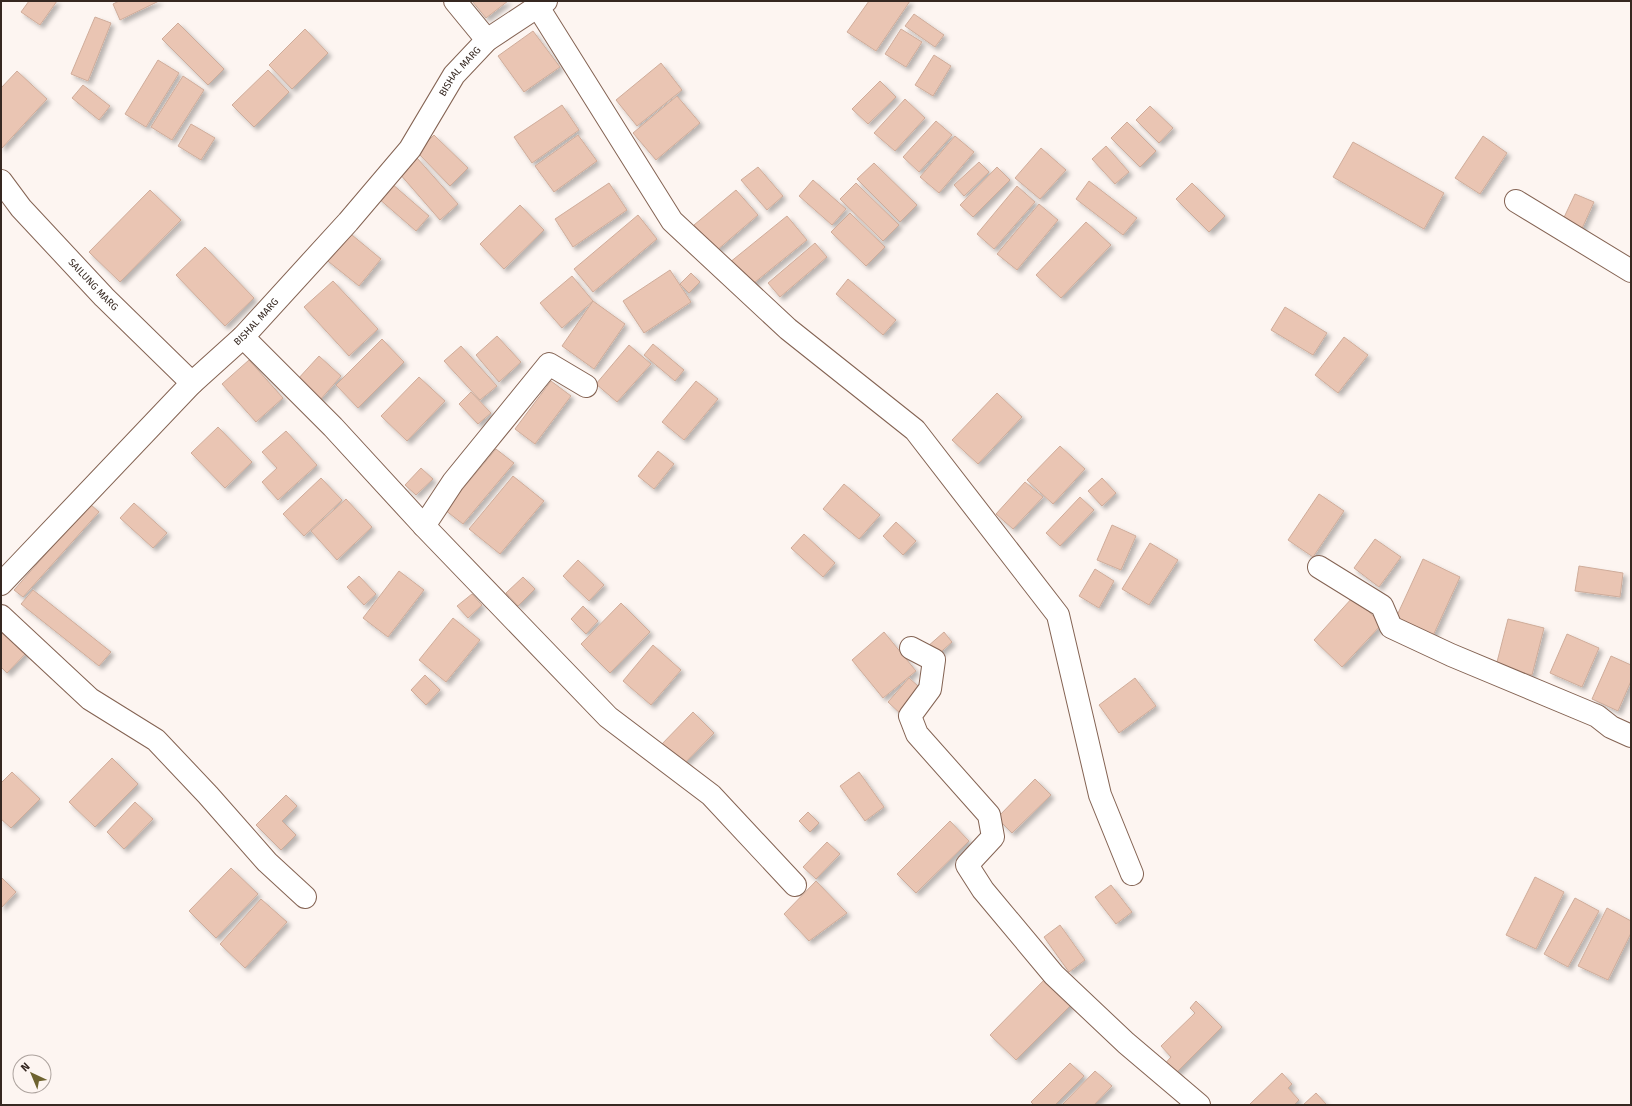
<svg xmlns="http://www.w3.org/2000/svg" width="1632" height="1106" viewBox="0 0 1632 1106" font-family="'Fira Sans',sans-serif">
<defs>
<filter id="shadow"><feDropShadow dx="3.5" dy="3.5" stdDeviation="2" flood-color="#0004"/></filter>
</defs>
<rect width="100%" height="100%" fill="#fdf5f1"/>
<path fill="#eac5b3" stroke="#cfac9a" filter="url(#shadow)" d="M29 1H57L40 25 21 12Z
M119 1H159L120 20 113 4Z
M472 1H508L486 18Z
M869 1H910L876 51 847 32Z
M914 14 944 35 935 47 905 26Z
M95 17 111 23 88 81 71 74Z
M178 23 224 69 208 85 162 39Z
M305 29 328 53 292 89 269 65Z
M901 29 922 42 906 67 885 54Z
M533 31 560 67 524 92 498 56Z
M934 55 951 66 933 96 915 85Z
M158 60 179 73 146 127 125 114Z
M661 63 682 90 637 126 616 100Z
M268 70 289 92 254 127 232 105Z
M17 71 47 99 2 148 1 147V88Z
M183 76 204 90 172 140 151 127Z
M880 81 896 97 868 124 852 109Z
M83 85 110 106 99 120 72 98Z
M677 96 700 123 656 160 633 133Z
M905 99 925 118 895 151 874 133Z
M562 105 579 130 532 163 514 137Z
M1150 106 1173 128 1159 143 1136 120Z
M936 121 952 135 919 172 903 157Z
M1127 122 1156 151 1140 167 1111 138Z
M191 124 215 138 201 160 178 146Z
M434 135 468 168 450 186 417 152Z
M578 135 597 161 554 192 535 166Z
M955 136 974 152 939 193 920 177Z
M1483 136 1507 153 1480 194 1455 178Z
M1353 142 1444 193 1424 229 1333 177Z
M1106 146 1129 172 1115 184 1092 159Z
M1041 148 1066 170 1040 199 1015 178Z
M417 158 458 204 440 220 399 173Z
M979 162 989 172 964 196 954 185Z
M874 163 917 205 900 222 857 179Z
M758 167 783 196 767 210 741 180Z
M997 167 1010 180 973 217 960 205Z
M813 180 846 209 832 225 799 196Z
M1089 181 1137 218 1123 235 1076 199Z
M391 183 429 216 416 231 378 198Z
M609 183 627 210 573 247 555 219Z
M856 183 899 225 883 241 840 199Z
M1192 183 1225 216 1209 232 1176 199Z
M1017 186 1035 202 994 249 977 234Z
M150 190 181 220 120 282 89 252Z
M736 190 758 215 716 251 694 225Z
M1575 194 1594 202 1579 235 1560 226Z
M1039 204 1058 220 1017 270 997 254Z
M520 205 544 230 504 269 480 244Z
M850 213 885 247 866 266 831 232Z
M638 215 657 239 593 292 574 269Z
M787 216 807 240 749 287 729 263Z
M1086 222 1111 245 1061 298 1036 275Z
M346 230 381 259 359 286 324 258Z
M815 243 827 257 780 297 768 283Z
M205 247 254 298 225 326 176 275Z
M670 270 691 302 644 333 623 301Z
M691 273 700 282 689 293 680 284Z
M572 276 593 301 562 328 540 303Z
M848 279 896 320 883 335 836 294Z
M333 281 378 329 349 356 304 307Z
M593 301 625 324 594 369 562 346Z
M1285 307 1327 333 1313 355 1271 330Z
M497 336 521 362 499 382 476 355Z
M1344 337 1368 355 1338 393 1315 375Z
M382 339 404 362 358 408 336 385Z
M653 344 684 370 675 381 644 355Z
M629 345 651 364 617 402 596 384Z
M461 346 497 386 480 400 444 361Z
M319 356 341 376 320 400 297 380Z
M249 360 283 398 256 422 222 384Z
M419 377 445 401 407 441 381 416Z
M551 381 571 396 535 444 515 429Z
M696 381 718 399 684 440 662 422Z
M471 392 491 413 478 424 459 404Z
M997 393 1022 417 978 464 952 440Z
M218 427 252 462 225 488 191 453Z
M286 431 317 465 278 500 262 482 277 468 262 452Z
M1060 446 1085 469 1053 504 1027 480Z
M496 449 514 463 463 524 445 510Z
M658 451 674 464 654 489 638 476Z
M421 468 433 479 416 495 405 485Z
M513 476 544 501 500 554 469 529Z
M321 478 342 500 304 536 283 514Z
M1102 478 1116 493 1102 506 1088 491Z
M1025 482 1043 497 1013 529 996 514Z
M844 484 880 515 859 539 823 509Z
M1319 494 1344 511 1313 557 1288 540Z
M1080 497 1094 510 1060 546 1046 533Z
M346 499 372 527 337 560 311 531Z
M134 503 167 533 153 548 120 518Z
M90 504 99 512 23 597 14 590Z
M896 522 916 541 903 555 883 536Z
M1112 525 1136 536 1121 570 1097 560Z
M804 534 835 563 823 577 791 548Z
M1375 539 1401 557 1379 587 1354 568Z
M1150 543 1178 560 1149 605 1122 589Z
M1423 559 1460 577 1431 640 1394 622Z
M578 560 604 585 589 601 563 576Z
M1579 566 1623 573 1620 597 1575 591Z
M1095 569 1114 581 1099 608 1079 596Z
M399 571 424 590 388 637 363 618Z
M359 576 376 594 364 605 347 587Z
M523 577 535 589 518 606 506 593Z
M33 590 111 652 99 666 21 604Z
M472 594 482 605 468 618 457 606Z
M1353 597 1382 624 1342 667 1314 640Z
M621 603 650 632 610 673 581 644Z
M583 606 598 621 586 634 571 619Z
M453 618 480 640 446 682 419 660Z
M1508 619 1544 628 1532 675 1496 666Z
M1 625 28 651 7 673 1 667Z
M884 632 916 671 883 698 852 660Z
M944 632 952 642 935 657 927 647Z
M1567 634 1599 648 1582 687 1550 673Z
M653 645 681 670 651 705 623 681Z
M1611 656 1631 665V681L1618 711 1592 699Z
M425 675 440 690 426 705 411 690Z
M909 678 926 693 904 717 888 702Z
M1135 678 1156 706 1119 733 1099 705Z
M693 712 714 733 680 768 659 747Z
M112 758 138 784 95 827 69 802Z
M12 772 40 799 11 828 1 819V783Z
M859 772 884 807 865 821 840 786Z
M1035 779 1051 795 1012 833 997 818Z
M286 795 297 806 282 821 296 835 281 850 256 825Z
M135 802 153 819 124 849 107 832Z
M808 812 819 823 810 832 799 821Z
M950 821 969 841 916 893 897 874Z
M827 842 840 854 816 879 803 867Z
M231 868 258 894 216 938 189 911Z
M1 877 16 892 1 908Z
M1535 877 1564 892 1536 949 1506 935Z
M816 881 847 913 809 941 784 914Z
M1111 885 1132 912 1116 924 1095 897Z
M1575 898 1599 911 1568 967 1544 954Z
M261 899 287 922 245 968 220 944Z
M1607 908 1631 921V933L1608 980 1578 966Z
M1060 925 1085 960 1069 972 1044 937Z
M1048 976 1074 1002 1016 1060 990 1035Z
M1196 1001 1222 1027 1171 1078 1161 1068 1171 1057 1161 1046 1195 1013 1190 1008Z
M1070 1063 1084 1076 1055 1105H1034L1031 1102Z
M1095 1071 1112 1086 1094 1105H1062Z
M1282 1073 1292 1084 1288 1088 1299 1100 1294 1105H1249Z
M1316 1093 1327 1105H1303Z"/>
<g fill="none" stroke-linecap="round" stroke-linejoin="round">
<defs>
<g id="minor">
<path d="M455 1 487 40"/>
<path d="M538 7 672 221 788 329 915 430 1058 615 1100 795 1132 874"/>
<path id="s1" d="M1 181 21 208 104 297 192 383"/>
<path d="M1516 201 1631 271"/>
<path d="M243 337 333 427 424 526 608 717 711 795 795 885"/>
<path d="M424 526 453 482 549 364 586 386"/>
<path d="M1319 567 1382 606 1391 627 1451 655 1597 716 1611 727 1631 736"/>
<path id="s2" d="M1 584 192 383 243 337 348 222 410 149 454 75 487 40 546 1"/>
<path d="M1 616 90 699 156 740 208 795 267 862 305 897"/>
<path d="M911 648 934 660 930 689 910 716 917 734 989 815 993 837 967 865 983 890 1054 975 1126 1043 1199 1105"/>
</g>
</defs>
<use href="#minor" stroke="#846353" stroke-width="24"/>
<use href="#minor" stroke="#fff" stroke-width="22"/>
</g>
<g text-anchor="middle" dominant-baseline="central" stroke-width="3" stroke-linejoin="round" paint-order="stroke">
<g font-size="10" fill="#362821" stroke="#fdf5f1">
<text stroke="none"><textPath href="#s2" startOffset="690">BISHAL MARG</textPath></text>
<text stroke="none"><textPath href="#s1" startOffset="139">SAILUNG MARG</textPath></text>
<text stroke="none"><textPath href="#s2" startOffset="366">BISHAL MARG</textPath></text>
</g>
</g>
<rect width="1632" height="1106" fill="none" stroke="#362821" stroke-width="4"/>
<g transform="translate(32 1074) rotate(316)"><circle r="19" fill="#fdf5f1" stroke="#ada39e"/>
<path d="M0-3L7 15L0 10L-7 15Z" fill="#6e6330"/>
<text y="-6" font-size="11" font-weight="bold" text-anchor="middle" fill="#362821">N</text>
</g>
</svg>
